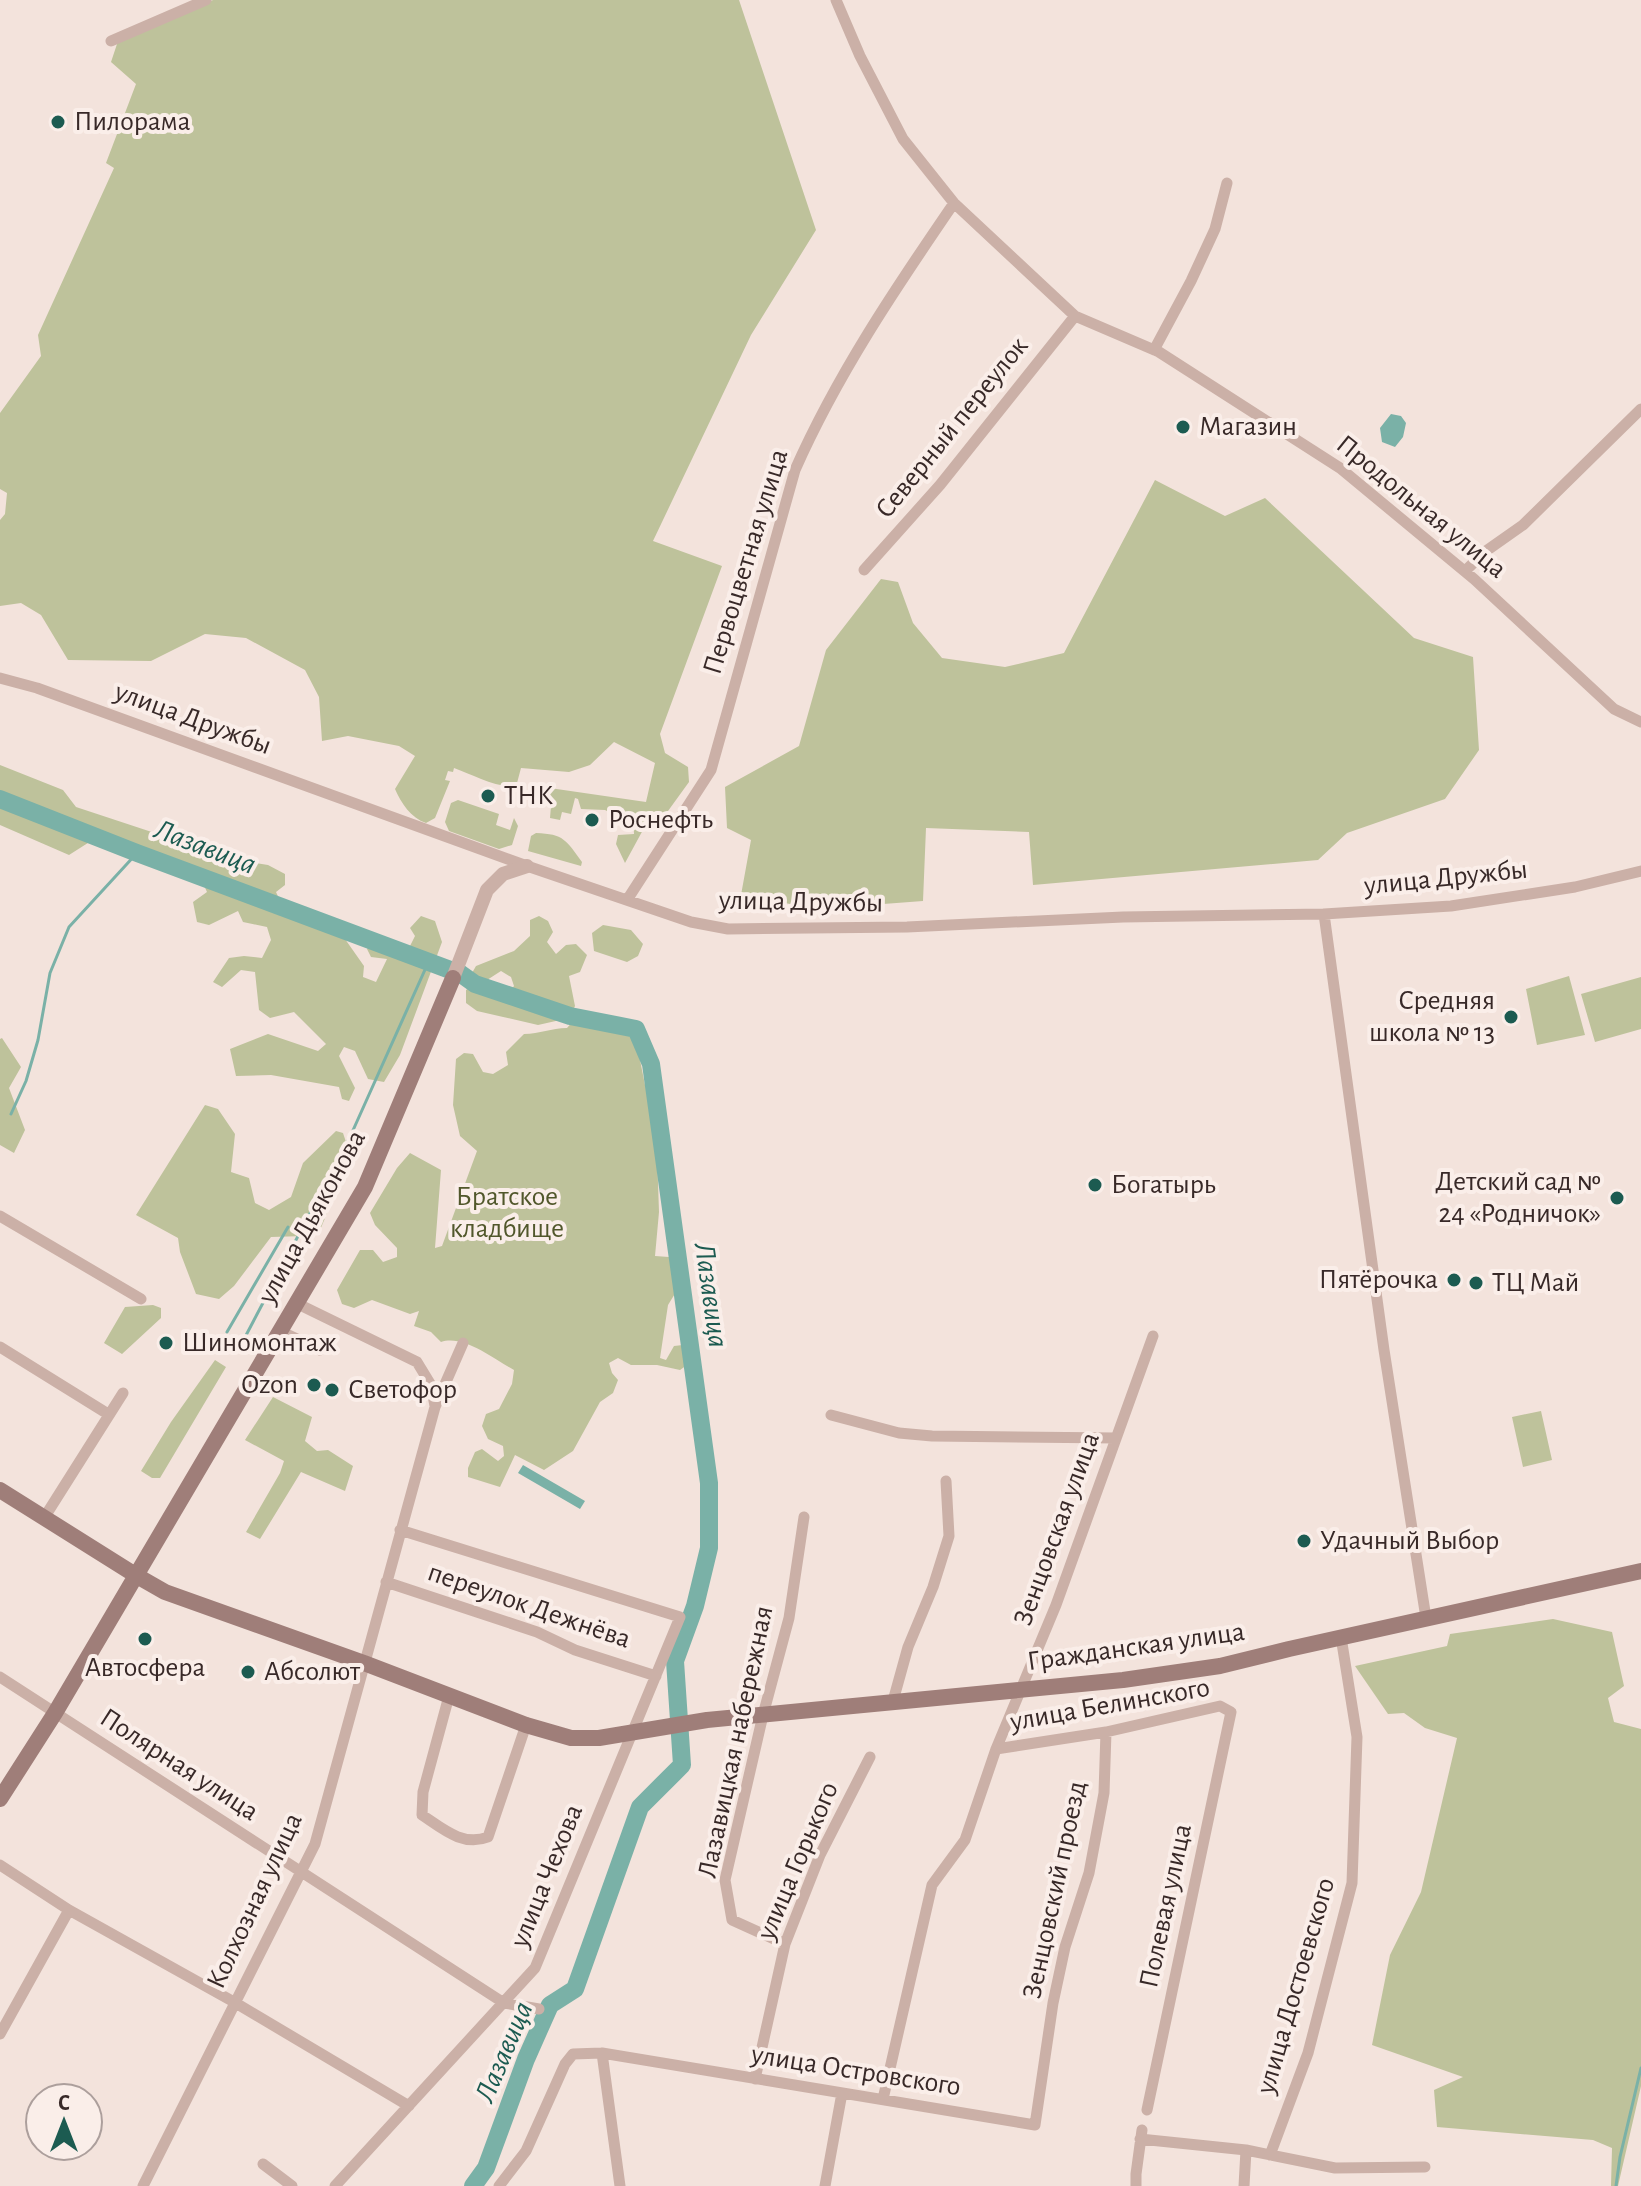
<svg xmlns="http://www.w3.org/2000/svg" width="1641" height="2186" viewBox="0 0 1641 2186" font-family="'Alegreya Sans',sans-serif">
<rect width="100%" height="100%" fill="#f3e3dc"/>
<path fill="#bec29b" d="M213 0H739L816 230 751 335 653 541 722 566 660 734 665 753 688 767 689 782 668 811 650 817 625 863 616 844 618 835 634 834 633 812 611 813 605 810 581 809 578 799 575 798 571 814 562 812 560 820 550 818 551 806 532 801 536 786 646 802 655 763 614 742 590 765 569 772 521 768 517 783 522 785C501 791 474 775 454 768L453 772 448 771 445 780 450 781 435 818 426 823C411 818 401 803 395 789L415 756 399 746 348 736 322 741 319 697 305 670 246 638 205 634 151 661 68 660 41 615 21 603 0 606V520L5 514 7 493 0 489V413L41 356 38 335 114 168 106 163 136 84 111 62 118 41Z
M1155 480 1225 516 1265 498 1414 638 1473 657 1479 750 1445 799 1347 833 1318 860 1033 885 1029 832 926 828 923 901 817 909 741 895 751 840 727 828 725 787 799 746 826 650 881 579 898 582 913 623 942 658 1005 667 1064 653Z
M0 765 63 790 76 807 185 843C203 839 209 840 217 857L268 865 285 874V885L276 892 286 914 345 939 364 966 363 977 376 982 387 959 371 957 367 949 373 939 410 946 415 936 410 928 421 916 435 921 442 942 400 1055 384 1082 368 1079 355 1051 344 1047 339 1056 355 1088 349 1101 342 1099 339 1087 271 1075 236 1076 230 1049 268 1034 318 1051 326 1044 294 1012 270 1018 259 1010 255 972 241 970 222 987 213 982 229 958 244 956 262 958 271 940 267 927 243 922 238 911 209 925 197 922 193 902 207 892 202 881 91 841 69 855 0 825Z
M458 800 499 814 496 825 510 830 514 818 518 826 512 845 499 849 449 831 445 822 451 803Z
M536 833C564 834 566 840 582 862L581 866 528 851 531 836Z
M539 916 548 921 553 932 547 942 556 954 566 945 576 944 587 955 580 972 569 976 575 1006 569 1018 538 1025 477 1011 466 1003V990L472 986 506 997 514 986 511 977 501 971 487 980 478 982 472 973 476 966 514 951 530 936V920Z
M603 925 631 930 643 944 638 956 627 962 594 951 592 933Z
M1569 976 1585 1035 1537 1045 1526 989Z
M1641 977V1029L1595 1042 1581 994Z
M575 1019 587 1025 603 1027 635 1035 645 1085 655 1096 659 1212 655 1256 669 1257 676 1263V1292L668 1305 660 1358 666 1360 674 1346 683 1345 689 1354 687 1365 680 1370 657 1365H631L618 1358 609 1363 612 1373 618 1380 613 1393 600 1402 573 1451 544 1470 515 1455 500 1487 468 1477V1468L475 1452 482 1449 498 1461 504 1456 503 1446 488 1439 482 1426 486 1414 499 1409 512 1384 514 1370C494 1359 463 1334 441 1342L431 1332 414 1326 419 1311 410 1314 372 1300 354 1308 342 1304 337 1290 360 1250H373L383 1262 397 1257V1248L375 1225 370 1213 397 1168 410 1153 441 1170 435 1248 442 1246 477 1151 460 1136 453 1105 456 1059 464 1053 473 1054 483 1072 493 1074 508 1065 506 1052 524 1034C540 1034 551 1028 567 1028Z
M2 1038 21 1067 9 1088 25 1130 14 1153 0 1145V1039Z
M205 1105 218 1109 235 1134 231 1172 249 1178 255 1203 269 1210 291 1197 303 1163 336 1131 343 1133 351 1157 320 1230 305 1236 271 1237 234 1286 219 1299 196 1294 180 1252 178 1238 136 1215Z
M153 1305 161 1308V1318L122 1354 104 1343 125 1307Z
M215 1360 226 1367 160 1478H152L141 1471 171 1422Z
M273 1397 312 1417 305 1441 317 1451 328 1450 353 1466 345 1491 301 1472 260 1539 246 1532 280 1473 284 1461 245 1440Z
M1541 1411 1552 1460 1523 1467 1512 1417Z
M1553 1619 1612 1632 1624 1686 1608 1698 1614 1722 1641 1729V2086L1618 2186H1611L1612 2148 1593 2140 1437 2127 1434 2090 1463 2077 1372 2045 1390 1955 1421 1892 1457 1738 1425 1728 1404 1713 1388 1714 1355 1666 1447 1646 1450 1634Z"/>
<path fill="#7ab1a7" d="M1391 414 1401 416 1406 423 1403 437 1395 447 1382 442 1380 428Z
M523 1465 585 1501 580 1509 518 1473Z"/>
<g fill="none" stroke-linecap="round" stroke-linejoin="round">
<path stroke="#7ab1a7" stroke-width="3" d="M11 1114 26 1081 38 1040 50 973 69 927 137 853
M227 1332 288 1227
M243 1341 350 1137 428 963
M1616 2186 1620 2157 1641 2068"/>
<path stroke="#7ab1a7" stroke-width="18" d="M0 799 137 853 461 974 475 984 570 1016 636 1029 651 1064 709 1483V1548L695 1606 675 1661 682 1765 640 1807 575 1989 550 2005 526 2059 486 2168 473 2186"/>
<path stroke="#cbb0a7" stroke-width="11" d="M836 0 860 56 903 139 954 203 1075 316 1159 352 1340 468 1474 579 1614 709 1641 722
M111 41 206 0
M1154 350 1191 281 1215 229 1227 183
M864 570 940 485 1075 316
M1465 571 1486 551 1523 525 1641 409
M0 678 37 688 527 866 691 922 728 929 907 927 1123 917 1324 914 1451 906 1575 887 1641 871
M627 900 711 770 795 470C837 375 895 289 954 203
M1324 914 1384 1350 1426 1618
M0 1216 141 1299
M296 1303 417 1362 431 1385 435 1406
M280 1331 320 1350
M0 1347 108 1414
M831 1415 899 1433 932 1436 1116 1438
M44 1518 123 1393
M386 1582 537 1632 575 1650 656 1676
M0 1677 504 2003 539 2009
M449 1696 423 1792 422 1815C443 1829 463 1847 488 1837L526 1725
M893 1701 908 1647 933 1587 949 1536 946 1481
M996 1749 1106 1732 1220 1706 1231 1712 1147 2110
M0 1865 69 1910 234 2002 409 2106
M785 1944 732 1920 725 1880 763 1715 789 1618 804 1517
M0 2034 69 1910
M602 2053 620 2186
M755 2079 785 1944 820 1855 870 1757
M883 2099 932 1885 965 1840 996 1749 1056 1605 1153 1336
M1140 2139 1246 2150 1335 2168 1425 2167
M1270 2155 1308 2053 1352 1883 1357 1737 1341 1637
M263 2164 292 2186
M143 2186 315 1844 429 1429 435 1407 463 1343
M335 2186 535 1968 680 1617 400 1530
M499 2186 526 2151 565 2064 573 2054 602 2053 1035 2125 1053 2003 1065 1947 1089 1873 1104 1793 1106 1732
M825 2186 842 2093
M1136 2186V2174L1142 2130
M1244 2186 1246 2150"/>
<path stroke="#cbb0a7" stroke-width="14" d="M453 978 487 890 503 874 527 866"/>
<path stroke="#9f7e79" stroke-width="16" d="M0 1490 137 1576 165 1592 364 1663 526 1725 571 1738H599L707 1720 1123 1680 1220 1666 1289 1649 1641 1571
M0 1799 55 1713 365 1187 453 978"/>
</g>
<g fill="#1c5b51" stroke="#faeee9" stroke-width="3">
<circle cx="58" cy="122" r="8"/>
<circle cx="1183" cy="427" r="8"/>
<circle cx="488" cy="796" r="8"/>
<circle cx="592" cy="820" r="8"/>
<circle cx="1511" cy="1017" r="8"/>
<circle cx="1095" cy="1185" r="8"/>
<circle cx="1617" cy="1198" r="8"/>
<circle cx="1454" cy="1280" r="8"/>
<circle cx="1476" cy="1283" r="8"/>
<circle cx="166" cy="1343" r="8"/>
<circle cx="314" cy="1385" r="8"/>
<circle cx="332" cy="1390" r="8"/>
<circle cx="1304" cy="1541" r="8"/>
<circle cx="145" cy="1639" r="8"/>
<circle cx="248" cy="1672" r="8"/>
</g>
<g text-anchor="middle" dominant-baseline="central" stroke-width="8" stroke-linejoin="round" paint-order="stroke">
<g font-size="28" fill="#382928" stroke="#faeee9" text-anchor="start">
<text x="74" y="122">Пилорама</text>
<text x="1199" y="427">Магазин</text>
<text x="504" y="796">ТНК</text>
<text x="608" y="820">Роснефть</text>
<text x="1495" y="1001" text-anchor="end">Средняя<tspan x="1495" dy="32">школа № 13</tspan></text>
<text x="1601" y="1182" text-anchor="end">Детский сад №<tspan x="1601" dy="32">24 «Родничок»</tspan></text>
<text x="1111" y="1185">Богатырь</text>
<text x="1438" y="1280" text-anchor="end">Пятёрочка</text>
<text x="1492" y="1283">ТЦ Май</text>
<text x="182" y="1343">Шиномонтаж</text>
<text x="298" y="1385" text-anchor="end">Ozon</text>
<text x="348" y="1390">Светофор</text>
<text x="1320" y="1541">Удачный Выбор</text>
<text x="145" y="1668" text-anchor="middle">Автосфера</text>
<text x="264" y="1672">Абсолют</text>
</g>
<g font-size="28" fill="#382928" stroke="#faeee9">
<text transform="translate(952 428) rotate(-51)">Северный переулок</text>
<text transform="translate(1421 507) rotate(39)">Продольная улица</text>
<text transform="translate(746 562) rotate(-73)">Первоцветная улица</text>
<text transform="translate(193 719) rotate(20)">улица Дружбы</text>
<text transform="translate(1446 878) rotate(-6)">улица Дружбы</text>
<text transform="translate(801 902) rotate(1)">улица Дружбы</text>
<text transform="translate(312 1217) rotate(-61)">улица Дьяконова</text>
<text transform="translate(1057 1529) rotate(-70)">Зенцовская улица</text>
<text transform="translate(529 1606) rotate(19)">переулок Дежнёва</text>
<text transform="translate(1136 1647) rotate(-8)">Гражданская улица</text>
<text transform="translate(1110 1705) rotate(-10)">улица Белинского</text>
<text transform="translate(736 1742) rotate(-78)">Лазавицкая набережная</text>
<text transform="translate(179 1765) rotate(33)">Полярная улица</text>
<text transform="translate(798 1861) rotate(-67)">улица Горького</text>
<text transform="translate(547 1876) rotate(-68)">улица Чехова</text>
<text transform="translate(1055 1890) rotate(-78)">Зенцовский проезд</text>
<text transform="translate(255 1901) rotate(-65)">Колхозная улица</text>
<text transform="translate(1166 1906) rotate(-78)">Полевая улица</text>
<text transform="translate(1296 1986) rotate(-74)">улица Достоевского</text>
<text transform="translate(856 2071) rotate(9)">улица Островского</text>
</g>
<g font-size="28" fill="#51572b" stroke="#faeee9">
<text x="507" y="1197">Братское<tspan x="507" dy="32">кладбище</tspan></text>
</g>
<g font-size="30" font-style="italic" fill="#1c5b51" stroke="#faeee9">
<text transform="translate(205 847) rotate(21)">Лазавица</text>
<text transform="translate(711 1295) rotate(82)">Лазавица</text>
<text transform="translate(504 2052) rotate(-67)">Лазавица</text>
</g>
</g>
<g transform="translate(64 2122)"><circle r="38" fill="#faeee9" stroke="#ac9f9c" stroke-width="2"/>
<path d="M0-6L14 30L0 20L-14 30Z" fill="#1c5b51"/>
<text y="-12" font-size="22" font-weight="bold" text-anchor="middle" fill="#382928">С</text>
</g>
</svg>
